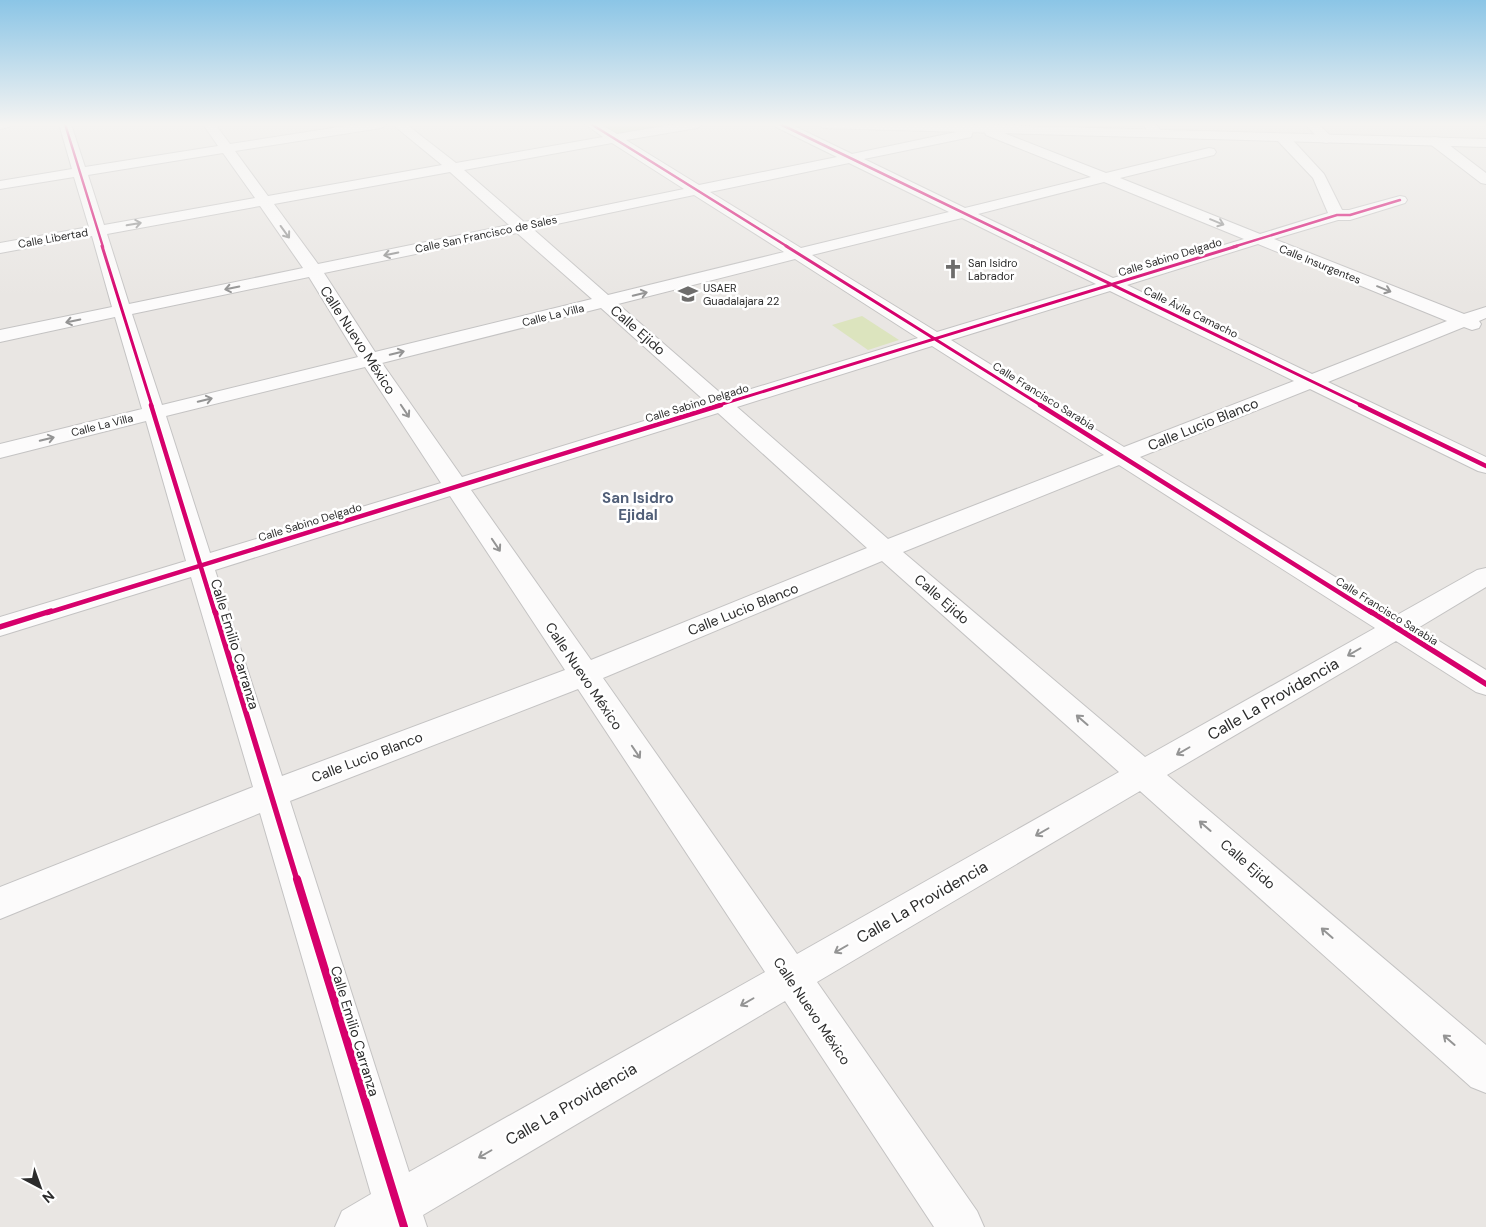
<svg xmlns="http://www.w3.org/2000/svg" width="1486" height="1227" viewBox="0 0 1486 1227" font-family="'DM Sans',sans-serif">
<rect width="100%" height="100%" fill="#e9e6e3"/>
<path fill="#d3e0c0" d="M595 124H686L616 137Z"/>
<path fill="#dce4be" d="M862 316 899 340 868 350 832 325Z"/>
<g fill="none" stroke-linecap="round" stroke-linejoin="round">
<defs>
<path id="street" d="M0 124H11L9 127 0 129Z
M59 124H71L85 167 218 146 203 124H215L230 144 358 124H387L381 128 235 151 268 196 442 165 392 124H406L456 163 603 137 585 124H600L617 134 676 124H703L697 128 626 140 699 185 837 157 776 127 774 124H790L852 154 961 131 964 125 968 124 974 128 971 137 864 159 965 208 1091 177 986 135 982 124H994L996 130 1106 173 1209 148 1214 149 1216 152 1214 155 1120 178 1260 234 1328 213 1313 178 1277 140 1276 137 1277 134H1287L1324 174 1342 210H1349L1400 196 1405 197 1407 200 1405 203 1350 220H1338L1274 239 1464 314 1486 307V318L1479 321 1481 324 1479 328 1472 330 1464 327 1328 382 1486 457V473L1478 471 1310 389 1140 457 1397 615 1477 570 1486 568V587L1418 628 1486 670V695L1476 692 1396 641 1167 775 1486 1045V1093L1471 1087 1140 791 817 982 977 1211 984 1227H934L785 1001 423 1215 427 1227H335L342 1211 371 1194 260 813 0 919V887L253 787 191 577 0 636V617L186 561 146 421 0 458V444L142 409 115 317 0 342V330L112 307 92 236 0 253V243L89 227 74 177 0 189V181L72 169ZM612 143 684 189 524 222 464 170ZM223 153 255 198 104 225 88 175ZM849 163 949 212 801 248 710 192ZM450 172 509 225 318 264 274 204ZM1104 182 1244 239 1113 278 978 214ZM694 195 784 252 608 295 533 229ZM260 206 303 268 129 304 107 234ZM962 218 1096 284 937 332 812 255ZM517 233 592 299 375 352 324 273ZM1258 244 1447 321 1312 374 1127 285ZM795 259 918 338 725 397 618 304ZM309 277 358 357 162 405 132 314ZM1110 291 1294 381 1124 447 951 340ZM601 308 706 402 462 477 382 363ZM932 346 1104 455 888 539 737 407ZM365 367 441 483 210 553 166 416ZM718 413 867 548 591 660 471 490ZM1119 465 1375 628 1145 757 903 552ZM450 496 565 670 282 776 215 570ZM882 561 1119 772 797 954 603 678ZM578 689 765 972 409 1172 290 801Z
M1143 124H1156L1162 133 1156 137 1151 136Z
M1305 124H1318L1334 139 1327 143 1322 142Z
M1435 137 1440 138 1486 173V184L1481 183 1430 144 1428 141 1430 138Z"/>
<path id="secondary" d="M817 124H953L1486 139V147L823 128Z"/>
</defs>
<use href="#street" stroke="#c4c3c3" stroke-width="2"/>
<use href="#secondary" stroke="#c4c3c3" stroke-width="2"/>
<use href="#street" fill="#fcfbfb" fill-rule="evenodd"/>
<use href="#secondary" fill="#fcfbfb" fill-rule="evenodd"/>
<defs>
<path id="cycleway-far4" d="M65 124 103 247
M591 124 788 247
M780 124 1034 247
M1233 247 1337 215H1350L1400 200"/>
<path id="cycleway-far3" d="M102 246 152 406
M786 246 1042 406
M1032 246 1363 406
M716 406 1237 246"/>
<path id="cycleway-far2" d="M151 405 215 613
M1040 405 1372 613
M1360 405 1486 466
M47 613 721 405"/>
<path id="cycleway-far1" d="M215 611 297 880
M1370 611 1486 684
M0 627 51 611"/>
<path id="cycleway" d="M297 879 404 1227"/>
</defs>
<use href="#cycleway-far4" stroke="#fff" stroke-width="4.5"/>
<use href="#cycleway-far3" stroke="#fff" stroke-width="5"/>
<use href="#cycleway-far2" stroke="#fff" stroke-width="7"/>
<use href="#cycleway-far1" stroke="#fff" stroke-width="9"/>
<use href="#cycleway" stroke="#fff" stroke-width="11"/>
<use href="#cycleway-far4" stroke="#d6006c" stroke-width="2.5"/>
<use href="#cycleway-far3" stroke="#d6006c" stroke-width="3"/>
<use href="#cycleway-far2" stroke="#d6006c" stroke-width="4.5"/>
<use href="#cycleway-far1" stroke="#d6006c" stroke-width="5.5"/>
<use href="#cycleway" stroke="#d6006c" stroke-width="8"/>
</g>
<defs><path id="oneway-shaft" d="M-6 0H5M1.5-3L5.5 0L1.5 3" fill="none" stroke-width="1.6" stroke-linecap="round" stroke-linejoin="round" transform="scale(1.25)"/></defs>
<g stroke="#949494">
<use href="#oneway-shaft" transform="translate(1217 222) rotate(22)"/>
<use href="#oneway-shaft" transform="translate(134 224) rotate(-10)"/>
<use href="#oneway-shaft" transform="translate(285 232) rotate(54)"/>
<use href="#oneway-shaft" transform="translate(391 254) rotate(168)"/>
<use href="#oneway-shaft" transform="translate(232 288) rotate(168)"/>
<use href="#oneway-shaft" transform="translate(1384 289) rotate(22)"/>
<use href="#oneway-shaft" transform="translate(640 294) rotate(-14)"/>
<use href="#oneway-shaft" transform="translate(73 321) rotate(168)"/>
<use href="#oneway-shaft" transform="translate(397 353) rotate(-14)"/>
<use href="#oneway-shaft" transform="translate(205 400) rotate(-14)"/>
<use href="#oneway-shaft" transform="translate(405 411) rotate(56)"/>
<use href="#oneway-shaft" transform="translate(47 439) rotate(-14)"/>
<use href="#oneway-shaft" transform="translate(496 545) rotate(56)"/>
<use href="#oneway-shaft" transform="translate(1354 652) rotate(150)"/>
<use href="#oneway-shaft" transform="translate(1082 720) rotate(-139)"/>
<use href="#oneway-shaft" transform="translate(1183 751) rotate(150)"/>
<use href="#oneway-shaft" transform="translate(636 752) rotate(56)"/>
<use href="#oneway-shaft" transform="translate(1205 826) rotate(-139)"/>
<use href="#oneway-shaft" transform="translate(1042 832) rotate(150)"/>
<use href="#oneway-shaft" transform="translate(1327 933) rotate(-139)"/>
<use href="#oneway-shaft" transform="translate(841 949) rotate(150)"/>
<use href="#oneway-shaft" transform="translate(747 1002) rotate(150)"/>
<use href="#oneway-shaft" transform="translate(1449 1040) rotate(-139)"/>
<use href="#oneway-shaft" transform="translate(485 1154) rotate(150)"/>
</g>
<linearGradient id="sky" x2="0" y2="1"><stop stop-color="#8bc5e6"/><stop offset="0.42" stop-color="#f5f4f2"/><stop offset="1" stop-color="#f5f4f2" stop-opacity="0"/></linearGradient>
<rect width="1486" height="296" fill="url(#sky)"/>
<defs>
<symbol id="church-bare" viewBox="-9 -9 18 18"><path d="M-1.2-6h2.4v3.5h3.3v2.4h-3.3V6h-2.4V-.1h-3.3v-2.4h3.3Z" fill="#6e6d6c" stroke="#fff" stroke-width="2.5" paint-order="stroke"/></symbol>
<symbol id="school-bare" viewBox="-9 -9 18 18"><path d="M0-5L7-2L0 1L-7-2ZM-4 1L0 2.5L4 1V4Q0 6-4 4Z" fill="#6e6d6c" stroke="#fff" stroke-width="2.5" paint-order="stroke"/></symbol>
</defs>
<g fill-rule="evenodd">
<use href="#church-bare" x="939" y="255" width="28" height="28"/>
<use href="#school-bare" x="674" y="280" width="28" height="28"/>
</g>
<g text-anchor="middle" dominant-baseline="central" stroke-width="5" stroke-linejoin="round" paint-order="stroke">
<g font-size="11" fill="#2c2c2c" stroke="#fff">
<text transform="translate(486 234) rotate(-12)">Calle San Francisco de Sales</text>
<text transform="translate(53 238) rotate(-10)">Calle Libertad</text>
<text transform="translate(1170 257) rotate(-17)">Calle Sabino Delgado</text>
<text transform="translate(1320 264) rotate(22)">Calle Insurgentes</text>
<text transform="translate(1191 312) rotate(26)">Calle Ávila Camacho</text>
<text transform="translate(553 315) rotate(-14)">Calle La Villa</text>
<text transform="translate(1044 396) rotate(32)">Calle Francisco Sarabia</text>
<text transform="translate(697 403) rotate(-17)">Calle Sabino Delgado</text>
<text transform="translate(102 425) rotate(-14)">Calle La Villa</text>
<text transform="translate(310 522) rotate(-17)">Calle Sabino Delgado</text>
<text transform="translate(1387 611) rotate(32)">Calle Francisco Sarabia</text>
</g>
<g font-size="11" fill="#2c2c2c" stroke="#fff" text-anchor="start">
<text x="968" y="263">San Isidro<tspan x="968" dy="13">Labrador</tspan></text>
<text x="703" y="288">USAER<tspan x="703" dy="13">Guadalajara 22</tspan></text>
</g>
<g font-size="14" fill="#2c2c2c" stroke="#fff">
<text transform="translate(638 330) rotate(41)">Calle Ejido</text>
<text transform="translate(358 340) rotate(57)">Calle Nuevo México</text>
<text transform="translate(1203 424) rotate(-22)">Calle Lucio Blanco</text>
<text transform="translate(942 599) rotate(41)">Calle Ejido</text>
<text transform="translate(743 609) rotate(-22)">Calle Lucio Blanco</text>
<text transform="translate(235 644) rotate(73)">Calle Emilio Carranza</text>
<text transform="translate(584 676) rotate(56)">Calle Nuevo México</text>
<text transform="translate(367 757) rotate(-21)">Calle Lucio Blanco</text>
<text transform="translate(1248 864) rotate(41)">Calle Ejido</text>
<text transform="translate(812 1011) rotate(56)">Calle Nuevo México</text>
<text transform="translate(355 1031) rotate(73)">Calle Emilio Carranza</text>
</g>
<g font-size="15" font-weight="bold" fill="#515f78" stroke="#fff">
<text x="638" y="498">San Isidro<tspan x="638" dy="17">Ejidal</tspan></text>
</g>
<g font-size="16" fill="#2c2c2c" stroke="#fff">
<text transform="translate(1273 699) rotate(-30)">Calle La Providencia</text>
<text transform="translate(922 902) rotate(-30)">Calle La Providencia</text>
<text transform="translate(571 1104) rotate(-30)">Calle La Providencia</text>
</g>
</g>
<g transform="translate(40 1187) rotate(139)" stroke="#ffffff" stroke-width="4" paint-order="stroke">
<path d="M0-4L9 19L0 12L-9 19Z" fill="#2c2c2c"/>
<text y="-8" font-size="14" font-weight="bold" text-anchor="middle" fill="#2c2c2c">N</text>
</g>
</svg>
